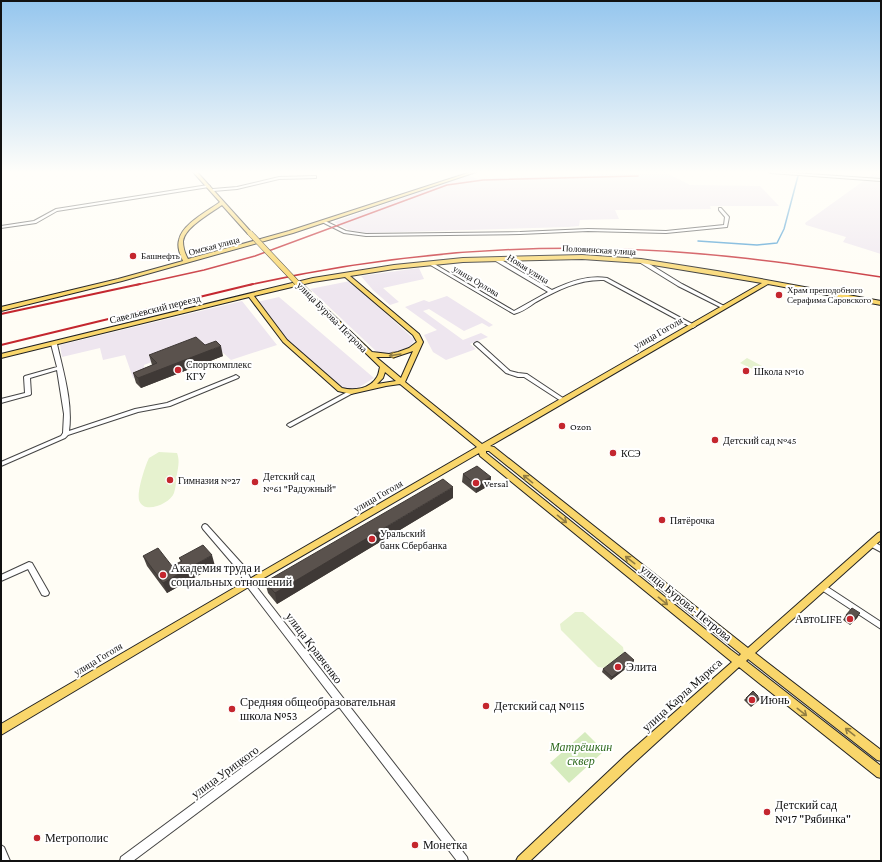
<svg xmlns="http://www.w3.org/2000/svg" width="882" height="862" viewBox="0 0 882 862" font-family="'Crimson Pro',serif">
<rect width="100%" height="100%" fill="#fffdf5"/>
<path fill="#eee6ef" d="M646 172H665L690 185 760 186 779 206H710L711 209 615 210 619 219 580 220 579 226 568 227 366 233 349 230 334 222 468 175 478 179 646 173Z
M876 172H881V254L843 242 846 237 806 225 805 223Z
M419 268 424 279 383 288 399 302 390 305 373 290 361 276Z
M350 281 415 340 409 347 389 354 378 353 310 289Z
M447 296 493 325 489 327 482 323 464 331 429 309 423 311 463 340 481 333 488 337 470 344 476 349 446 360 433 352 424 335 437 330 405 307 424 300 429 302Z
M279 297 374 378 358 388 344 390 288 341 257 302Z
M242 301 277 345 231 360 220 350 198 344 144 365 145 376 133 378 125 355 103 360 100 348 62 357 60 345Z"/>
<path fill="#d5ebbd" d="M585 732 604 751 569 783 550 763Z"/>
<path fill="#e6f2cf" d="M747 358 766 368 759 372 740 363Z
M159 452 177 453C180 461 178 467 177 474 176 480 176 487 174 493 170 504 143 515 139 500 137 491 145 466 149 458Z
M575 612H583L623 647 624 653 604 668 598 667 561 630 560 624Z"/>
<g fill="none" stroke-linecap="round" stroke-linejoin="round">
<path stroke="#3f96cf" stroke-width="1.5" d="M698 241 757 245 777 243 784 229 798 176"/>
<defs>
<path id="minor" d="M769 172H779L881 179V181L771 173Z
M315 176H316V178L279 179 237 189 213 191 211 190 213 189 237 187 279 177Z
M208 185 210 186 209 187 57 211 36 223 1 228V226L34 221 56 209Z
M719 208H721L729 217 727 227 666 233 588 231 520 234 366 236 344 233 322 222 325 221 346 231 366 234 520 232 588 229 666 231 724 225 725 217 719 210Z
M494 258H498L552 290C569 282 587 275 607 278L696 326 693 328 691 327 604 280C579 279 558 290 536 302 529 307 522 312 514 314L427 263V262H431L514 311 548 292 494 260Z
M639 260H643L682 284 726 307 724 308H722L678 286 639 262Z
M54 342 57 344C63 371 73 403 69 431L135 409 167 403 234 376 236 375 239 377 238 378 170 406 138 412 68 435 65 438 1 466V462L61 436 63 433 64 414 57 370 30 378 31 394 30 395 1 403V399L25 393 24 377 25 376 57 367 51 344Z
M477 342 479 343 510 371 518 373 527 374 566 400 565 401H561L524 377H518L506 373 475 345 474 344 475 343Z
M351 390 354 392 353 393 292 426 290 427 287 425 288 424Z
M205 524 207 525 244 566 252 581 467 857 468 861H457L339 707 133 861H120L121 857 334 700 246 585 238 570 203 529 202 527 203 525Z
M872 541 881 546V552L870 546 868 544 870 542Z
M29 562 32 563 48 591 49 593 48 595 45 596 42 595 28 569 1 581V575Z
M823 584 881 622V629L820 589 819 587 820 585Z
M1 845 4 847 10 861H1Z"/>
<path id="major" d="M193 172H197L252 233 248 234 222 205C211 213 185 227 183 241 183 247 185 254 188 259L289 231 471 172H476L293 233 122 281 1 311V307L118 279 183 261C180 254 177 247 179 240 182 224 208 211 220 202Z
M582 255 641 259 717 271 881 301V305L768 284 490 446 494 447 748 648 878 533 881 532V540L755 653 881 750V761L877 760 748 659 746 661 881 766V778L877 777 739 667 634 763 530 861H516L518 857 626 755 732 662 480 456 479 453 252 585 1 735V724L246 581 477 447 400 384 386 386 351 394 338 391 283 342 249 297 1 358V354L313 278 394 265 463 258ZM582 259 641 263 762 283 482 444 405 382 423 342 419 334 350 276 394 269 463 262ZM345 277 413 335 417 342 409 348 398 352 389 354 372 352 311 294H307V296L380 367C379 370 379 374 377 377 370 389 354 391 342 388L287 340 254 296 313 282ZM413 351 401 378 376 357H395ZM385 372 396 381 377 384 383 378ZM486 451H489L741 654 739 656 731 650 486 453Z"/>
</defs>
<use href="#minor" stroke="#444" stroke-width="2"/>
<use href="#major" stroke="#222" stroke-width="2"/>
<use href="#minor" fill="#fff" fill-rule="evenodd"/>
<use href="#major" fill="#f9d66b" fill-rule="evenodd"/>
<path stroke="#c4262e" stroke-width="1.5" d="M136 285 204 270 255 256 447 185 483 180 638 176
M249 285C369 258 491 245 614 249 704 251 792 263 881 277"/>
<path stroke="#c4262e" stroke-width="2" d="M1 314 140 284
M1 345 253 284"/>
<defs>
<path id="major-bridge-far1" d="M250 233 299 285"/>
<path id="major-bridge" d="M298 284 309 295"/>
</defs>
<use href="#major-bridge-far1" stroke="#222" stroke-width="6" stroke-linecap="butt"/>
<use href="#major-bridge" stroke="#222" stroke-width="8" stroke-linecap="butt"/>
<use href="#major-bridge-far1" stroke="#f9d66b" stroke-width="5"/>
<use href="#major-bridge" stroke="#f9d66b" stroke-width="6"/>
</g>
<path fill="#4d4742" d="M205 345 223 356 141 388 136 383 133 373 152 365 149 355Z
M463 474 491 477 490 485 476 493 462 482Z
M453 498 277 604 268 593 265 582Z
M143 556 172 566 181 562 179 558 215 566 167 593 147 566Z
M860 613 857 618 850 625 843 620 846 615Z
M634 660 633 663 611 680 602 672 603 669Z
M746 698H760L759 700 751 707 744 700Z"/>
<path fill="#3f3936" d="M221 346 223 356 141 388 138 378Z
M491 477 490 485 476 493V485Z
M453 487V498L277 604 275 593Z
M212 555 215 566 167 593 163 583Z
M860 613 857 618 850 625 853 620Z
M634 660 633 663 611 680 612 677Z
M760 698 759 700 751 707 753 704Z"/>
<path fill="#5a524d" stroke="#3f3936" d="M196 337 205 345 216 341 221 346 138 378 133 373 157 363 149 355Z
M477 466 491 477 476 485 463 474Z
M443 479 453 487 275 593 265 582Z
M203 545 212 555 163 583 143 556 158 548 172 566 182 561 179 558Z
M852 608 860 613 853 620 846 615Z
M625 652 634 660 612 677 603 669Z
M753 691 760 698 753 704 746 698Z"/>
<defs><path id="oneway-shaft" d="M-6 0H5M1.5-3L5.5 0L1.5 3" fill="none" stroke-width="1.6" stroke-linecap="round" stroke-linejoin="round"/></defs>
<g stroke="#917d42">
<use href="#oneway-shaft" transform="translate(395 355) rotate(171)"/>
<use href="#oneway-shaft" transform="translate(528 479) rotate(-141)"/>
<use href="#oneway-shaft" transform="translate(562 519) rotate(39)"/>
<use href="#oneway-shaft" transform="translate(630 560) rotate(-142)"/>
<use href="#oneway-shaft" transform="translate(663 601) rotate(39)"/>
<use href="#oneway-shaft" transform="translate(802 712) rotate(38)"/>
<use href="#oneway-shaft" transform="translate(850 732) rotate(-142)"/>
</g>
<linearGradient id="sky" x2="0" y2="1"><stop stop-color="#95c6ee"/><stop offset="0.59" stop-color="#fffefa"/><stop offset="1" stop-color="#fffefa" stop-opacity="0"/></linearGradient>
<rect width="882" height="292" fill="url(#sky)"/>
<g fill="#c4262e" stroke="#fff" stroke-width="1.5">
<circle cx="133" cy="256" r="4"/>
<circle cx="779" cy="295" r="4"/>
<circle cx="178" cy="370" r="4"/>
<circle cx="746" cy="371" r="4"/>
<circle cx="562" cy="426" r="4"/>
<circle cx="715" cy="440" r="4"/>
<circle cx="613" cy="453" r="4"/>
<circle cx="170" cy="480" r="4"/>
<circle cx="255" cy="482" r="4"/>
<circle cx="476" cy="483" r="4"/>
<circle cx="662" cy="520" r="4"/>
<circle cx="372" cy="539" r="4"/>
<circle cx="163" cy="575" r="4"/>
<circle cx="850" cy="619" r="4"/>
<circle cx="618" cy="667" r="4"/>
<circle cx="752" cy="700" r="4"/>
<circle cx="486" cy="706" r="4"/>
<circle cx="232" cy="709" r="4"/>
<circle cx="767" cy="812" r="4"/>
<circle cx="37" cy="838" r="4"/>
<circle cx="415" cy="845" r="4"/>
</g>
<g text-anchor="middle" dominant-baseline="central" stroke-width="4" stroke-linejoin="round" paint-order="stroke">
<g font-size="9" fill="#111" stroke="#fff">
<text transform="translate(214 246) rotate(-15)">Омская улица</text>
<text transform="translate(599 250) rotate(3)">Половинская улица</text>
<text transform="translate(528 269) rotate(32)">Новая улица</text>
<text transform="translate(476 281) rotate(31)">улица Орлова</text>
</g>
<g font-size="9" fill="#111" stroke="#fff" text-anchor="start">
<text x="141" y="256">Башнефть</text>
<text x="787" y="290">Храм преподобного<tspan x="787" dy="10">Серафима Саровского</tspan></text>
</g>
<g font-size="10" fill="#111" stroke="#fff">
<text transform="translate(155 309) rotate(-14)">Савельевский переезд</text>
<text transform="translate(332 317) rotate(45)">улица Бурова-Петрова</text>
<text transform="translate(658 333) rotate(-30)">улица Гоголя</text>
<text transform="translate(378 496) rotate(-30)">улица Гоголя</text>
<text transform="translate(98 659) rotate(-31)">улица Гоголя</text>
</g>
<g font-size="10" fill="#111" stroke="#fff" text-anchor="start">
<text x="186" y="364">Спорткомплекс<tspan x="186" dy="12">КГУ</tspan></text>
<text x="754" y="371">Школа №10</text>
<text x="570" y="426">Ozon</text>
<text x="723" y="440">Детский сад №45</text>
<text x="621" y="453">КСЭ</text>
<text x="263" y="476">Детский сад<tspan x="263" dy="12">№61 "Радужный"</tspan></text>
<text x="178" y="480">Гимназия №27</text>
<text x="484" y="483">Versal</text>
<text x="670" y="520">Пятёрочка</text>
<text x="380" y="533">Уральский<tspan x="380" dy="12">банк Сбербанка</tspan></text>
</g>
<g font-size="12" fill="#111" stroke="#fff" text-anchor="start">
<text x="171" y="568">Академия труда и<tspan x="171" dy="14">социальных отношений</tspan></text>
<text x="842" y="619" text-anchor="end">АвтоLIFE</text>
<text x="626" y="667">Элита</text>
<text x="760" y="700">Июнь</text>
<text x="240" y="702">Средняя общеобразовательная<tspan x="240" dy="14">школа №53</tspan></text>
<text x="494" y="706">Детский сад №115</text>
<text x="775" y="805">Детский сад<tspan x="775" dy="14">№17 "Рябинка"</tspan></text>
<text x="45" y="838">Метрополис</text>
<text x="423" y="845">Монетка</text>
</g>
<g font-size="12" fill="#111" stroke="#fff">
<text transform="translate(686 603) rotate(39)">улица Бурова-Петрова</text>
<text transform="translate(314 648) rotate(53)">улица Кравченко</text>
<text transform="translate(682 695) rotate(-42)">улица Карла Маркса</text>
<text transform="translate(225 772) rotate(-36)">улица Урицкого</text>
</g>
<g font-size="12" font-style="italic" fill="#2f6b1f" stroke="#fff">
<text x="581" y="747">Матрёшкин<tspan x="581" dy="14">сквер</tspan></text>
</g>
</g>
<rect width="882" height="862" fill="none" stroke="#111111" stroke-width="4"/>
</svg>
